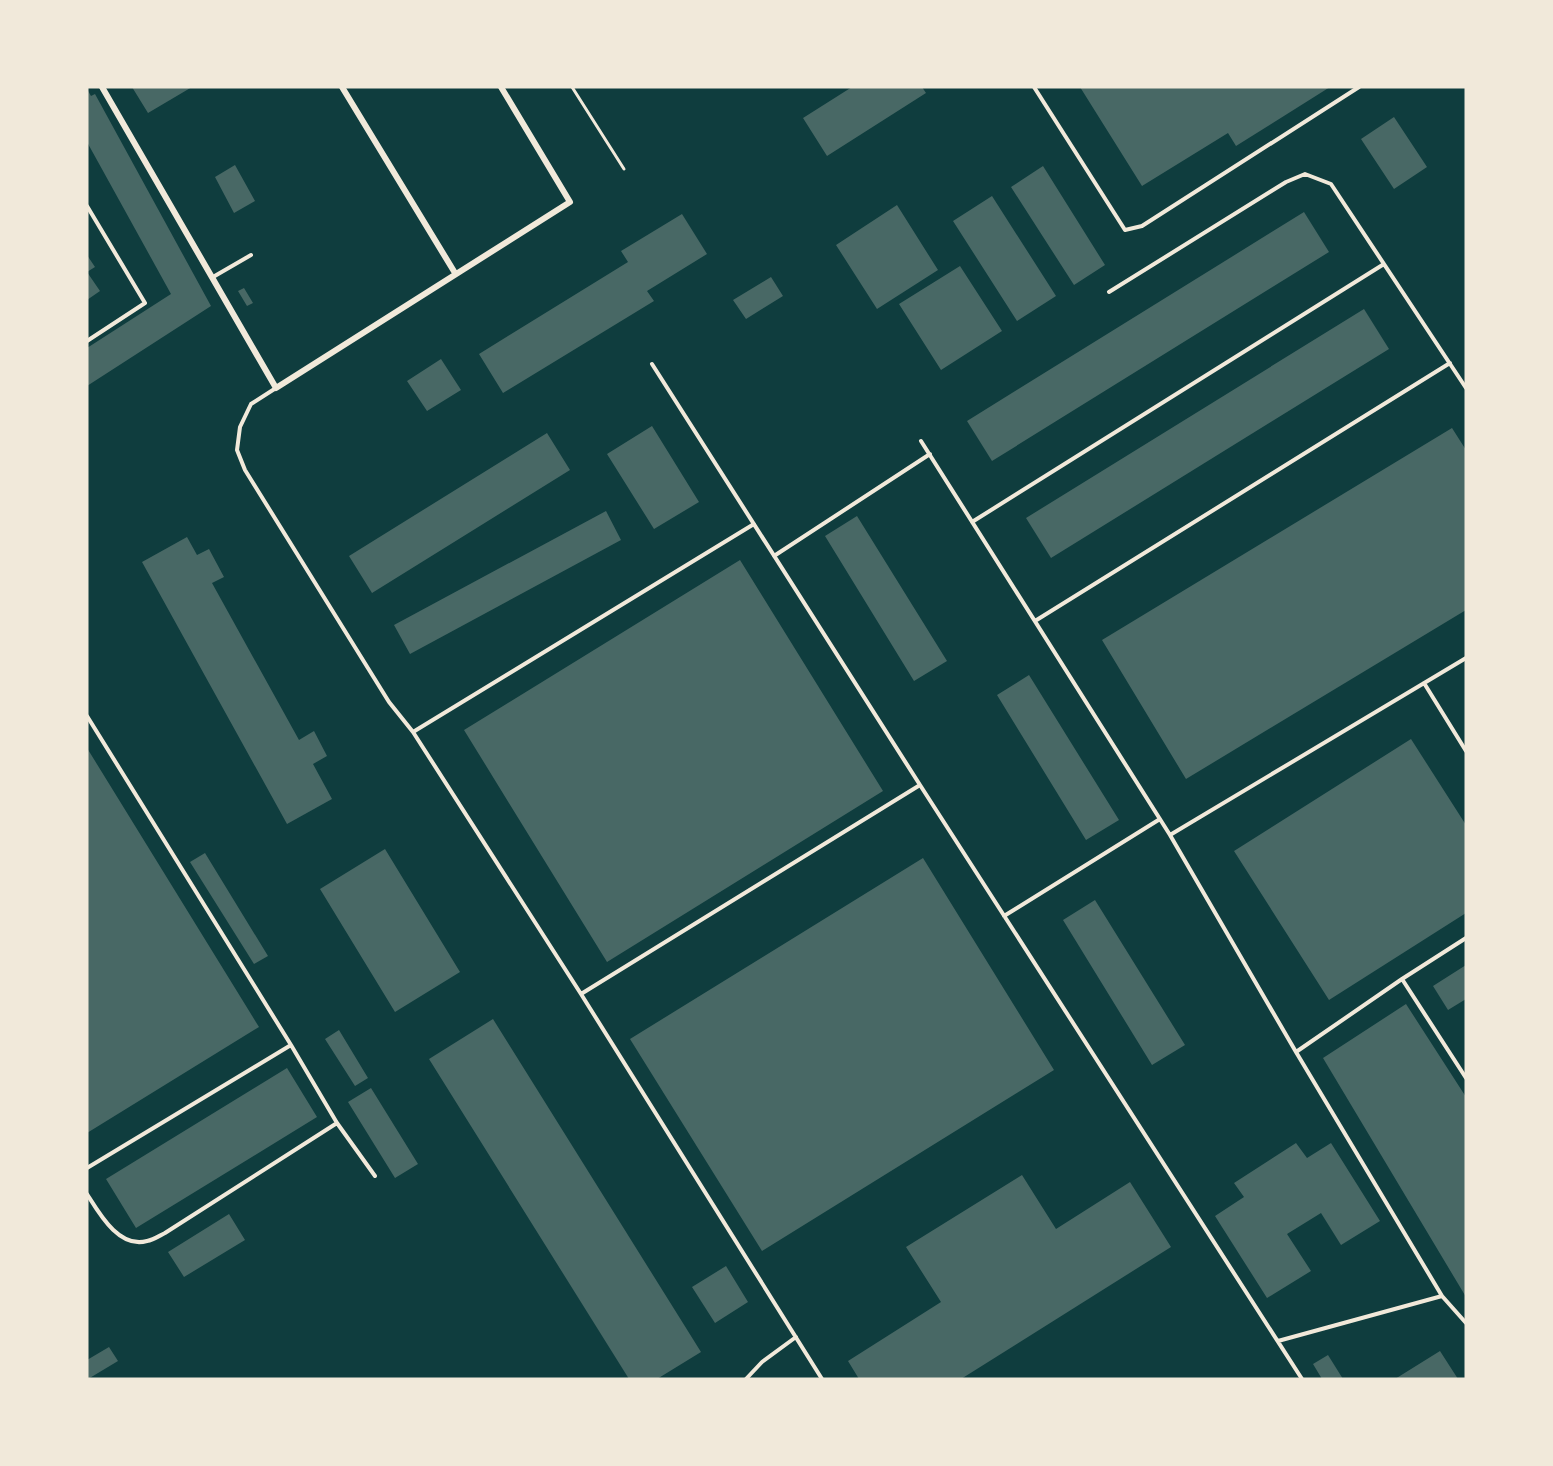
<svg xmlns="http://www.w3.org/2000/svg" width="1553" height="1466" viewBox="0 0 1553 1466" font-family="'Noto Sans',sans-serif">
<rect width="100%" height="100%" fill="#0f3d3e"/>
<path fill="#486865" d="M132 87H192L148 113Z
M852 87H922L926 93 827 156 803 118Z
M1080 87H1330L1236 146 1228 133 1142 186Z
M87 89 91 96 95 94 211 306 87 386V348L171 294 87 142Z
M1394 117 1427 167 1394 189 1361 139Z
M235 165 255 201 234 213 215 177Z
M1043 166 1105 265 1074 285 1011 187Z
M992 196 1056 296 1017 321 953 221Z
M897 205 938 270 877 309 836 245Z
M1304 212 1329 252 992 461 967 421Z
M682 214 707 254 647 291 654 301 503 393 479 354 628 262 621 251Z
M87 255 95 267 87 272 100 291 87 300Z
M960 266 1002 331 941 370 899 304Z
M771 277 783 296 746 319 733 300Z
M244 288 253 303 247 306 238 291Z
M1364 309 1389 349 1051 558 1026 518Z
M441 359 461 390 427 411 407 381Z
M652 426 699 502 654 529 607 454Z
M1452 428 1466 450V610L1186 779 1102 640Z
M547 433 570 470 372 593 349 556Z
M606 511 621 540 410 654 394 625Z
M857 516 947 661 914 681 825 536Z
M187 537 197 555 209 549 224 577 212 583 299 740 314 731 327 756 313 764 332 799 287 824 142 562Z
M740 560 883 791 607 962 464 730Z
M1029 675 1119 820 1086 840 997 695Z
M1411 739 1466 825V913L1329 1000 1234 851Z
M87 748 259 1027 87 1133Z
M385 849 460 972 395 1012 320 889Z
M205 853 268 956 254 964 190 862Z
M923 858 1054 1070 762 1251 630 1039Z
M1095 900 1185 1045 1152 1065 1063 920Z
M1466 965V999L1448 1010 1433 986Z
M1406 1004 1466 1097V1297L1323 1058Z
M493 1019 701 1352 657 1379H629L429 1059Z
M339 1030 368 1078 355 1086 325 1039Z
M287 1068 317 1117 136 1228 106 1179Z
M371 1088 418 1164 395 1178 348 1102Z
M1296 1143 1307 1158 1331 1143 1380 1221 1341 1245 1321 1213 1287 1234 1311 1271 1267 1298 1215 1216 1244 1197 1234 1183Z
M1022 1175 1056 1229 1130 1182 1171 1247 961 1379H859L848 1361 941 1302 906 1247Z
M229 1214 245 1240 184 1277 168 1252Z
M726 1266 748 1302 715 1323 692 1287Z
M109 1347 118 1361 88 1379 87 1360Z
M1440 1351 1458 1379H1395Z
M1328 1355 1343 1379H1322L1313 1364Z"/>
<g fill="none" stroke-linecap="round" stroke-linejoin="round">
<path stroke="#f1e9da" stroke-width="3" d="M572 87 624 169"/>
<path stroke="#f1e9da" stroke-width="4" d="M1034 87 1125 230 1142 226 1359 87
M87 206 145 303 87 341
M213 277 251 255
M1109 292 1286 182 1305 174 1331 184 1466 388
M652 364 920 785 1302 1379
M276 388 251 404 240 427 237 450 245 470 389 702 413 732 581 994 822 1379
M921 441 1170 835 1296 1052 1442 1296
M972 522 1384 264
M774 556 930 454
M1035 621 1450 363
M1424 683 1466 751
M87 716 291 1045 337 1123 375 1176
M413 732 754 524
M1170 835 1466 658
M1004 916 1160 819
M1402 979 1466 1078
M581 994 920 785
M1296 1052 1402 979 1466 938
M87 1168 291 1045
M87 1194C99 1213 119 1249 147 1241 153 1240 159 1236 165 1233L337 1123
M1278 1341 1442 1296 1466 1323
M746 1379 762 1362 796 1337"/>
<path stroke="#f1e9da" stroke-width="6" d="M102 87 276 388 570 202 501 87
M342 87 455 273"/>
</g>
<rect width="1553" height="1466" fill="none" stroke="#f1e9da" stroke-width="177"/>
</svg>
